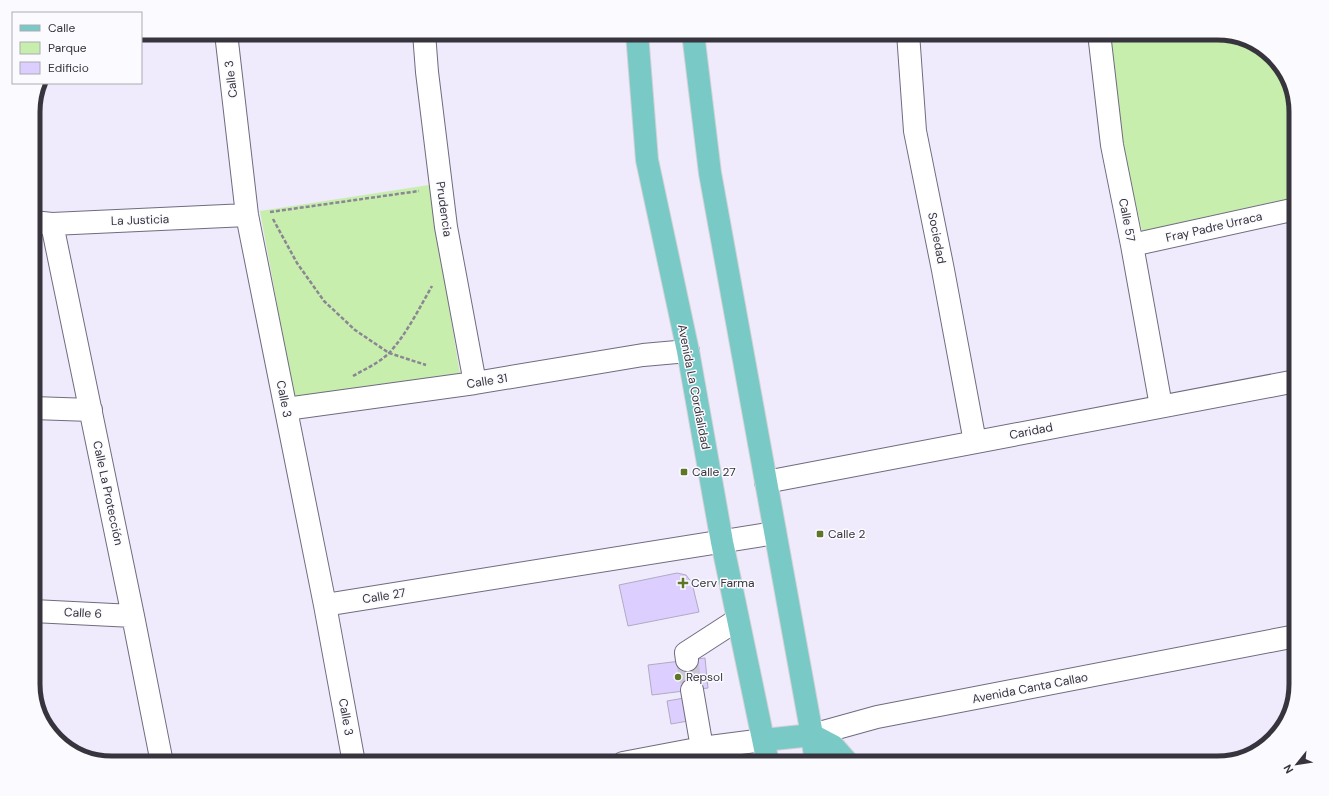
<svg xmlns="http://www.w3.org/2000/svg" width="1329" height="796" viewBox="0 0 1329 796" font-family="'DM Sans',sans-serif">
<rect width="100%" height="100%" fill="#efeafc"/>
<path fill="#c7eead" d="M1108 33H1217L1257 44 1285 72 1296 107V197L1142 231 1122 144Z
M429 185 460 374 294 397 260 211Z"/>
<path fill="#dcceff" stroke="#b1abc1" d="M526 33H569L527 36Z
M677 573 686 575 692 583 699 612 628 626 619 585Z
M705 658 708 688 652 695 648 665Z
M690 697 694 720 671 724 667 701Z"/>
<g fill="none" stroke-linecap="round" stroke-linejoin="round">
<path stroke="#cac6d6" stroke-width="22" stroke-dasharray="22 11" stroke-linecap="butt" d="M687 660 692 690"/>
<defs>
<path id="minor" d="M226 33 247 215 325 605 354 763
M424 33 427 72 446 227 475 383
M908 33 915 131 943 270 975 442
M1099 33 1112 145 1132 245 1161 406
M33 222 52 224 247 215
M52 224 133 616 162 763
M1132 245 1296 209
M33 408 91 410
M286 409 475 383 643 355 688 351
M766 482 1296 381
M325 605 775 533
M33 611 133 616
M687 660 686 653 737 620
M692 690 702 748
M812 735 877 717 1296 636
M623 763 702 748 764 740"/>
<path id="major" d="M637 33 647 160 688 351 722 542 768 763
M693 33 710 173 812 735 816 763
M812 735 833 746 848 763
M764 740 812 735"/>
</defs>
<use href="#minor" stroke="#706b7f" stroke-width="24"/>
<use href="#major" stroke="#d3d2d4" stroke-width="24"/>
<path stroke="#8a8693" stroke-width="2.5" stroke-dasharray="4 2" stroke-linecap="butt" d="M270 212 419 191
M273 219 297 263 324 301 355 330 389 353 426 365
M353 376C365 369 379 363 389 353 406 335 420 307 432 286"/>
<use href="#minor" stroke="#fff" stroke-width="22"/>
<use href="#major" stroke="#79c9c7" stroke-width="22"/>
</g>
<g fill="#5f7628" stroke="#fbfafe" stroke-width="1.5">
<rect x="680" y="468" width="8" height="8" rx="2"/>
<rect x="816" y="530" width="8" height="8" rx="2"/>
<path d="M681 577h4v4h4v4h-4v4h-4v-4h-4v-4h4z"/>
<circle cx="678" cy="677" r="4"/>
</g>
<g text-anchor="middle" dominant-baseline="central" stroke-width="3" stroke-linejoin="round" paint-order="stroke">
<g font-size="12" fill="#37343d" stroke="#fbfafe">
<text transform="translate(231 79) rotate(-97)">Calle 3</text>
<text transform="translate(444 209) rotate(82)">Prudencia</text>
<text transform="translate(140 220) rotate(-2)">La Justicia</text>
<text transform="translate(1127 220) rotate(79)">Calle 57</text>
<text transform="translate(1214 227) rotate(-13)">Fray Padre Urraca</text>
<text transform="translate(937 238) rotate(79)">Sociedad</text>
<text transform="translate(487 381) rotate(-9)">Calle 31</text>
<text transform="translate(694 387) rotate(79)">Avenida La Cordialidad</text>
<text transform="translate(284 399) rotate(79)">Calle 3</text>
<text transform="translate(1031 431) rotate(-11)">Caridad</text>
<text transform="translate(108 493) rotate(78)">Calle La Protección</text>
<text transform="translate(384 596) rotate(-9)">Calle 27</text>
<text transform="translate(83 613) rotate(3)">Calle 6</text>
<text transform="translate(1030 688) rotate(-11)">Avenida Canta Callao</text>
<text transform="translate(346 717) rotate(80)">Calle 3</text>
</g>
<g font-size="12" fill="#37343d" stroke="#fbfafe" text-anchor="start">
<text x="692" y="472">Calle 27</text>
<text x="828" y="534">Calle 2</text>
<text x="691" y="583">Cerv Farma</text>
<text x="686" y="677">Repsol</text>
</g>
</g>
<path d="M0 0H1329V796H0ZM112 40H1217A72 72 0 0 1 1289 112V684A72 72 0 0 1 1217 756H112A72 72 0 0 1 40 684V112A72 72 0 0 1 112 40Z" fill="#fbfafe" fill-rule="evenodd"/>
<path fill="none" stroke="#37343d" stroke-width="5" d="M112 40H1217A72 72 0 0 1 1289 112V684A72 72 0 0 1 1217 756H112A72 72 0 0 1 40 684V112A72 72 0 0 1 112 40Z"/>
<rect x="12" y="12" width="130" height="72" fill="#fbfafe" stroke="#adabb1"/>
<rect x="20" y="25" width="20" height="6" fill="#79c9c7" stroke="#adabb1"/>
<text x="48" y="32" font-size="12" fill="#37343d">Calle</text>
<rect x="20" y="42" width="20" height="12" fill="#c7eead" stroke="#adabb1"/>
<text x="48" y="52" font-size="12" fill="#37343d">Parque</text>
<rect x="20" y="62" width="20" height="12" fill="#dcceff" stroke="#adabb1"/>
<text x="48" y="72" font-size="12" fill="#37343d">Edificio</text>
<g transform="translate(1297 764) rotate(240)" stroke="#fbfafe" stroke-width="3" paint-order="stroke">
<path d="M0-3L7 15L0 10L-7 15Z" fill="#37343d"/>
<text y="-6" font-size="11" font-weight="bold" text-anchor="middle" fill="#37343d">N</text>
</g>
</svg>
